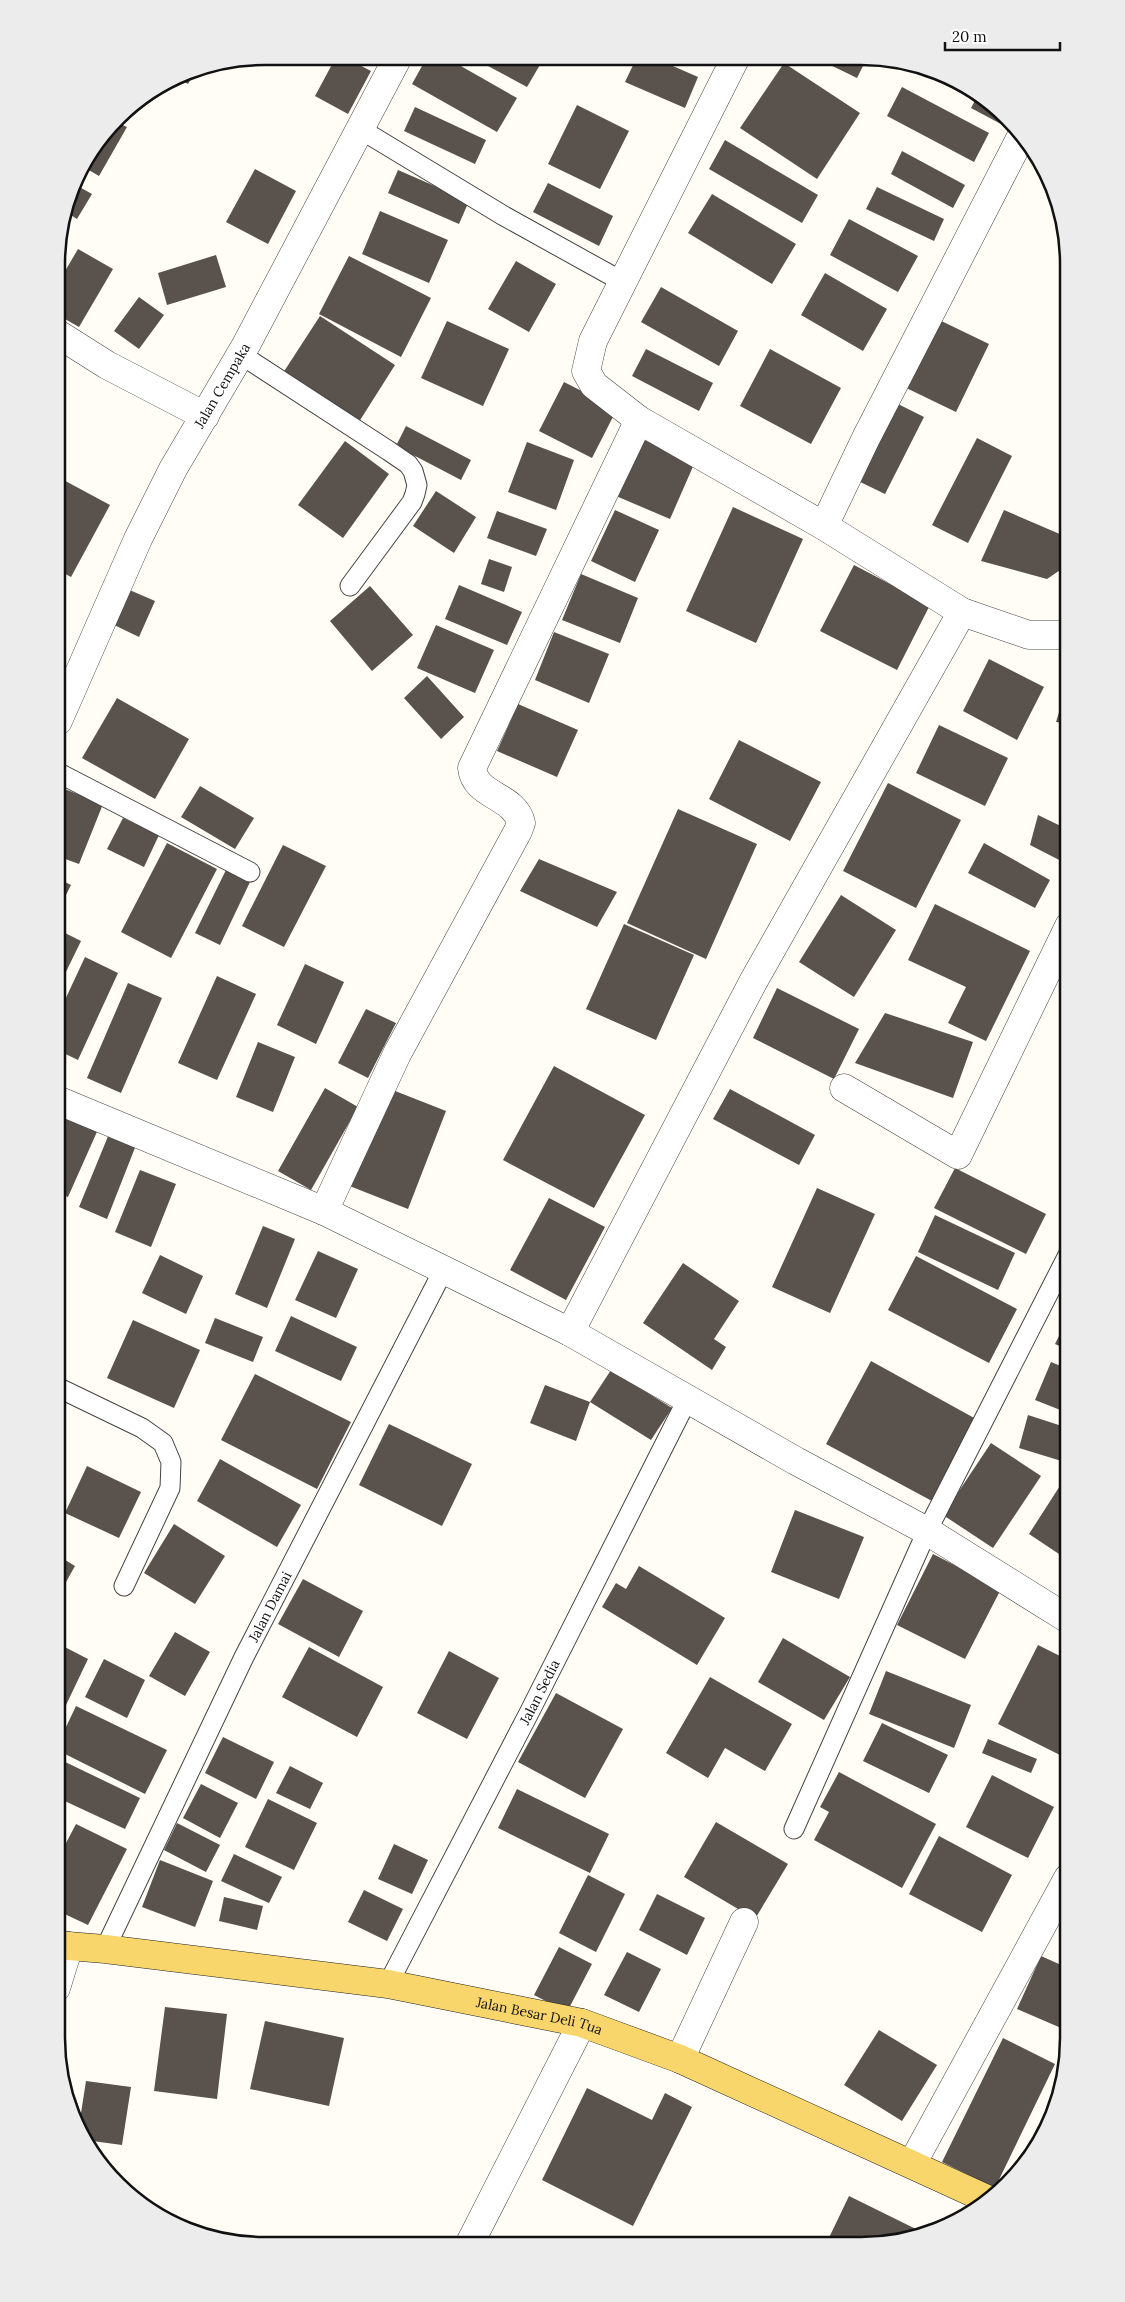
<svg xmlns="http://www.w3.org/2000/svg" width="1125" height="2302" viewBox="0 0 1125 2302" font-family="Lora,serif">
<defs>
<pattern id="grass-dots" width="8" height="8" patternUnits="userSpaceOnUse" patternTransform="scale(1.25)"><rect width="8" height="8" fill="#d5ebbd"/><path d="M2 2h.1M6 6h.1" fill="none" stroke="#b6c8a1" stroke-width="1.8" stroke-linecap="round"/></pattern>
</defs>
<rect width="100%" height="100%" fill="#fffdf5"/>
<path fill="url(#grass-dots)" d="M1063 2075 1053 2117 1015 2177 1013 2175Z"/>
<path fill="#5a524d" d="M336 57H344L371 71 348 114 315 96Z
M427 57H445L517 98 497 132 412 84Z
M473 58H544L527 87Z
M636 59H657L698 77 685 108 625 82Z
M820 60H866L857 78Z
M784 63 860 113 817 179 740 128Z
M905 63 953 78 965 86 961 93Z
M196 70 188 84 176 77 185 72Z
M902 87 989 133 974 162 887 116Z
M978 95 998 108 1006 117 1001 124 971 108Z
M577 105 629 131 600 189 548 164Z
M415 107 486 140 475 164 404 131Z
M116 122 127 127 99 176 82 166Z
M725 140 818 195 802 223 709 169Z
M902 151 965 185 953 208 891 174Z
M255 169 296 191 268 244 226 222Z
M398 170 469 201 459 224 388 193Z
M548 183 613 216 599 246 533 212Z
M74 184 92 194 77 219 66 212Z
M877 187 944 219 934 241 866 209Z
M712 194 796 244 772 284 688 233Z
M380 211 448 240 429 283 362 254Z
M849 219 918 256 898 292 830 255Z
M78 249 113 269 79 327 58 315V283Z
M216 255 226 287 167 305 158 273Z
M349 256 431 298 401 357 319 314Z
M516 261 556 284 529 332 488 309Z
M825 273 887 309 863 351 801 315Z
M661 287 738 331 719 366 641 322Z
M139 297 164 315 139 349 114 331Z
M320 316 395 365 357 425 281 376Z
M931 316 989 344 956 412 898 384Z
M447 321 509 349 483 406 421 378Z
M646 349 713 383 699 411 632 376Z
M770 349 841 388 811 444 740 406Z
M564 382 617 409 592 458 539 431Z
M892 401 924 417 885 494 852 478Z
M406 426 471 460 461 480 396 446Z
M640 438 695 462 670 519 616 496Z
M977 438 1012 456 968 543 932 525Z
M345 441 389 474 343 538 298 505Z
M527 442 574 460 556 510 508 492Z
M58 477 110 505 71 577 58 570Z
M436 491 476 517 454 553 413 526Z
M733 507 803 539 756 643 686 611Z
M615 510 659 530 635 582 591 561Z
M1004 510 1069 538V564L1047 579 981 561Z
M497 511 547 529 536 556 487 538Z
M489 559 512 567 504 592 481 584Z
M854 565 930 605 897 670 820 631Z
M581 574 638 598 620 643 562 620Z
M459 585 522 612 507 645 445 619Z
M370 586 413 635 372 671 330 621Z
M125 588 155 601 139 637 110 623Z
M58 616 65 619 58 634Z
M436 625 494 650 475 693 417 668Z
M554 632 609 654 589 703 535 680Z
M989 659 1044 687 1017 740 963 711Z
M427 676 464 717 441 739 404 698Z
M1068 683H1069V724L1056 722Z
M117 698 189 739 155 799 82 758Z
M518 704 578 730 557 777 497 751Z
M939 725 1008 758 985 806 916 773Z
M739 740 821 782 790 841 709 799Z
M888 783 961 820 916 908 843 871Z
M57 786 103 804 79 864 57 856Z
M200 786 254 818 235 849 181 817Z
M678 809 757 844 706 959 627 923Z
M1038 815 1069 830V865L1030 845Z
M123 818 159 835 144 867 107 849Z
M167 843 217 869 171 958 121 932Z
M984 843 1050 880 1035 908 968 873Z
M283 845 326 866 284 947 242 926Z
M539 859 617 892 597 927 520 891Z
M226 870 250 882 220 945 195 933Z
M57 878 71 885 62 903 57 901Z
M841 895 896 930 854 997 799 962Z
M935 904 1030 951 986 1041 948 1023 966 987 908 960Z
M624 924 694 955 656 1040 586 1009Z
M65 933 81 941 63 978 57 975V948Z
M85 957 118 973 78 1060 57 1050V1017Z
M305 964 344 982 316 1044 277 1025Z
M217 976 256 994 217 1080 178 1063Z
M128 983 162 998 121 1093 87 1078Z
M777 988 859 1029 834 1079 753 1038Z
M366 1009 396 1023 368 1078 338 1063Z
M885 1013 973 1042 953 1098 855 1063Z
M258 1042 295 1057 273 1112 236 1097Z
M554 1066 645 1115 594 1208 503 1160Z
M385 1087 446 1111 408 1209 347 1185Z
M325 1088 358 1107 311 1190 278 1171Z
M730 1089 815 1135 799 1165 713 1119Z
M63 1109 100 1125 68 1197 57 1192V1122Z
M111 1129 138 1140 107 1219 79 1207Z
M955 1168 1046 1214 1026 1254 934 1208Z
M140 1170 176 1184 151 1247 115 1232Z
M817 1188 875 1214 830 1313 772 1287Z
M549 1198 605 1227 566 1300 510 1270Z
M935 1215 1015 1253 998 1290 918 1252Z
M263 1226 295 1239 267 1308 235 1294Z
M318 1251 358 1269 336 1318 295 1300Z
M160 1255 203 1276 186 1314 142 1293Z
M916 1256 1017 1309 989 1363 888 1310Z
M683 1263 739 1301 714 1339 726 1347 712 1370 643 1323Z
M291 1316 357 1347 341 1381 275 1351Z
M215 1318 263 1337 253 1362 205 1343Z
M1068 1318V1350L1055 1344Z
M133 1320 200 1350 174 1408 107 1378Z
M871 1361 976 1419 932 1501 826 1444Z
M1051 1362 1068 1369V1413L1035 1400Z
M611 1370 672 1408 651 1440 590 1402Z
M255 1374 351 1422 317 1489 221 1440Z
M545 1385 590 1402 576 1441 530 1423Z
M1028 1415 1068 1428V1463L1019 1448Z
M389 1424 472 1464 442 1526 359 1485Z
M991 1443 1041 1476 993 1548 943 1515Z
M220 1459 301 1505 277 1547 197 1501Z
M87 1466 141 1492 119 1538 65 1513Z
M1065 1478 1068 1480V1560L1029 1534Z
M795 1510 864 1537 839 1599 771 1572Z
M174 1524 225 1556 195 1604 144 1573Z
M933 1554 1001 1589 965 1659 897 1625Z
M57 1555 75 1566 57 1598Z
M639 1566 725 1618 697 1665 602 1607 616 1583 626 1589Z
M303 1579 363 1611 339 1657 278 1624Z
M175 1632 210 1652 185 1696 149 1676Z
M783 1638 850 1677 824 1720 758 1682Z
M57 1643 88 1659 57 1724Z
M1038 1645 1068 1660V1759L998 1724Z
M309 1647 383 1687 357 1737 282 1697Z
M449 1651 499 1678 467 1739 417 1713Z
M104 1659 145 1680 127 1718 85 1697Z
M886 1671 971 1705 954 1748 869 1714Z
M710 1677 792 1724 765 1771 725 1748 708 1778 666 1753Z
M556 1693 623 1729 585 1798 518 1762Z
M76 1706 167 1750 145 1794 57 1750V1746Z
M882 1723 948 1755 929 1793 863 1761Z
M223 1737 274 1762 256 1799 205 1773Z
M988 1739 1037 1759 1031 1773 982 1753Z
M59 1759 140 1798 125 1829 56 1797 57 1765Z
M290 1766 323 1783 310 1809 276 1793Z
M839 1772 936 1824 902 1888 814 1840 829 1812 820 1807Z
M992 1775 1054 1807 1028 1858 966 1827Z
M201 1784 238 1803 220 1838 183 1818Z
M517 1789 609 1834 590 1873 498 1828Z
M268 1799 317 1823 294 1870 245 1847Z
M716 1822 788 1864 755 1919 684 1877Z
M56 1823 66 1827 56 1845Z
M177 1823 220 1845 206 1872 164 1850Z
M76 1824 127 1849 88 1925 56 1910V1862Z
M939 1836 1012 1875 982 1932 909 1894Z
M394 1844 428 1860 412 1894 378 1879Z
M234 1854 282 1877 269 1903 221 1881Z
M160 1860 213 1881 195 1927 142 1907Z
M588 1875 625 1894 596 1952 559 1933Z
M364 1890 403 1909 387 1941 348 1922Z
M657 1894 705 1918 687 1955 639 1930Z
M224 1897 263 1906 257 1930 219 1921Z
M559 1947 592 1964 567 2012 534 1995Z
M627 1952 661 1969 639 2012 604 1995Z
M1041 1956 1068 1968V2031L1017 2009Z
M165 2007 227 2014 217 2099 154 2091Z
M265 2021 344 2038 329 2106 250 2089Z
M879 2030 937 2065 902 2121 844 2085Z
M1003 2038 1055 2064 995 2188 942 2162Z
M86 2081 131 2087 122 2145 85 2140 79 2126Z
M587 2088 652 2120 665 2093 692 2107 633 2226 542 2180Z
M849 2196 926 2234 915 2239 861 2246H825Z"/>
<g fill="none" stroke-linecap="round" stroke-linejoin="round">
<defs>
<g id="lane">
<path d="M360 129 504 216 623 282"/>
<path d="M240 354 389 451 408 464 413 471 417 485 415 494 412 502 350 586"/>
<path d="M57 772 250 872"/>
<path d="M57 1387 142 1428 163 1443 171 1462 170 1488 124 1586"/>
<path d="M794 1829 927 1531 1068 1255"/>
<path id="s1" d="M105 1949 244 1657 444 1269"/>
<path id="s2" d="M388 1984 529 1713 687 1400"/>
</g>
<g id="street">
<path d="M735 59 593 341 586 371 594 385 639 420 824 526 962 612 1029 635H1069"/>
<path d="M58 334 107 365 205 416"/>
<path d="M824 526 866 438 1022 135"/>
<path id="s3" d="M58 721 138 539 173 469 246 345 398 57"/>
<path d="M844 1088 958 1155 1069 926"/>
<path d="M57 1100 324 1211 570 1332 796 1461 927 1531 1068 1619"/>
<path d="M324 1211 397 1054 518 831 521 823C515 795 475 797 472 768L639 420"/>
<path d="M570 1332 753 982 962 612"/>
<path d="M56 1988 69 1946"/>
<path d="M680 2059 744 1922"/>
<path d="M912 2164 1068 1878"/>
<path d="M470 2243 582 2023"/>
</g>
<g id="primary">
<path id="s4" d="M56 1945 105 1949 388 1984 582 2023 680 2059 989 2200"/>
</g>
</defs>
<use href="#lane" stroke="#444" stroke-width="21"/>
<use href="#street" stroke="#444" stroke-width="29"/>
<use href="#primary" stroke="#222" stroke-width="29"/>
<use href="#lane" stroke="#fff" stroke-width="19"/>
<use href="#street" stroke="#fff" stroke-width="28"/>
<use href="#primary" stroke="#f9d66b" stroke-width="28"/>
</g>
<g text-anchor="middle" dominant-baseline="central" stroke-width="5" stroke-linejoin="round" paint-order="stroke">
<g font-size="14" fill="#111" stroke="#fff">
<text stroke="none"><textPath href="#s3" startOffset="374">Jalan Cempaka</textPath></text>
<text stroke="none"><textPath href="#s1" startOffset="380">Jalan Damai</textPath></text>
<text stroke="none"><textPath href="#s2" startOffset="329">Jalan Sedia</textPath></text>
<text stroke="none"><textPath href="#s4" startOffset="489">Jalan Besar Deli Tua</textPath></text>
</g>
</g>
<path d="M0 0H1125V2302H0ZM264 65H861A199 199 0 0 1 1060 264V2038A199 199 0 0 1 861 2237H264A199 199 0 0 1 65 2038V264A199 199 0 0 1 264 65Z" fill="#ececec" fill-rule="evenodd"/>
<path fill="none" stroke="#111" stroke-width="2.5" d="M264 65H861A199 199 0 0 1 1060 264V2038A199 199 0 0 1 861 2237H264A199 199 0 0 1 65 2038V264A199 199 0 0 1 264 65Z"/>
<path d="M945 42v8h115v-8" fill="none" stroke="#111111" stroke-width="2.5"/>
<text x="952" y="42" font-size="15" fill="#111111" stroke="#ffffff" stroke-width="4" paint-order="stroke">20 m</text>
</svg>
